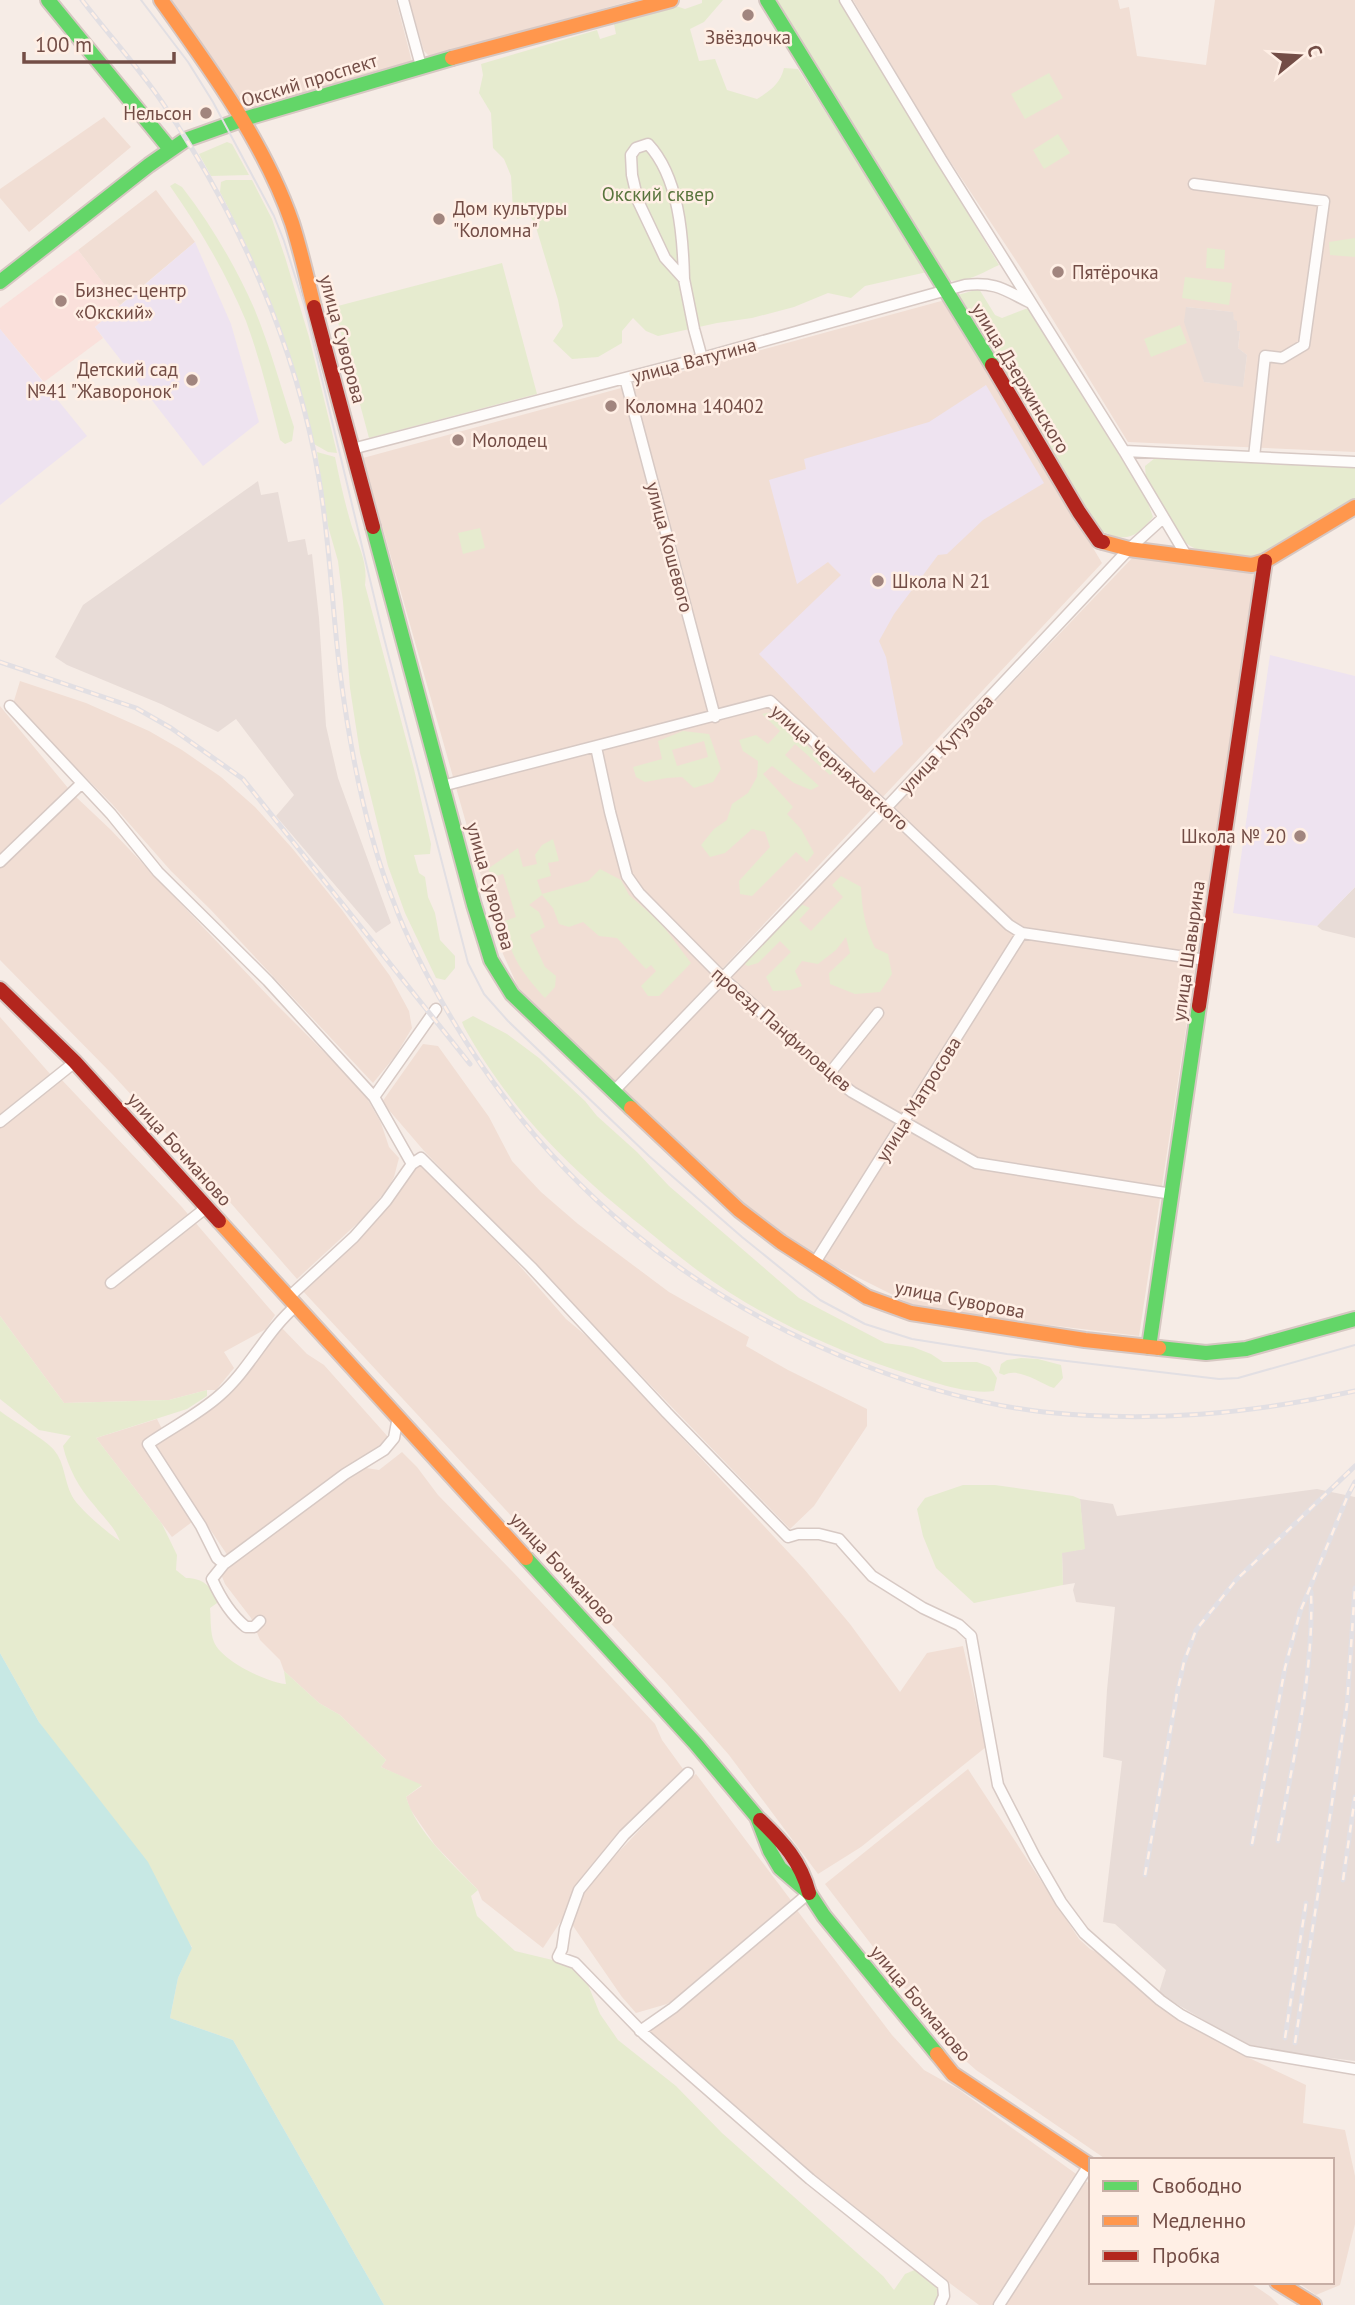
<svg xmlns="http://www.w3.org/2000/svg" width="1355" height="2305" viewBox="0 0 1355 2305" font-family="'PT Sans',sans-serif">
<rect width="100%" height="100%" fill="#f6ece6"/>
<path fill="#f1ded4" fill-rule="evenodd" d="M163 0H396L412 62 247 109 238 104Z
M409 0H634L435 55H428L424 51Z
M853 0H1118L1120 9 1129 7 1137 56 1206 65 1215 0H1355V452L1128 442 1023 271 938 143ZM1186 307 1232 312 1237 331 1240 332 1238 348 1247 355 1243 386 1204 382Z
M104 117 131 147 29 232 0 198V189Z
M156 190 195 242 120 305 78 250Z
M945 300 1102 563 615 1083 518 987 503 954 363 458Z
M1136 554 1256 570 1139 1336 958 1314 913 1305 813 1255 745 1204 620 1093Z
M20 681 86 703 149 731 182 750 221 777 255 807 292 848 342 910 390 976 409 1011 412 1028 396 1055 373 1083 210 909 171 871 112 804 13 704Z
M0 706 68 788 32 828 0 858Z
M75 796 111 830 274 1002 351 1079 368 1100 381 1123 389 1147 399 1158 394 1177 388 1188 362 1219 297 1279 229 1201 113 1075 0 960V867Z
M0 1017 51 1075 0 1118Z
M423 1044 438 1046 489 1117 512 1161 541 1192 578 1224 669 1292 749 1337 746 1346 788 1370 867 1409V1426L814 1506 790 1529 425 1152 382 1102Z
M61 1079 181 1206 275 1315 266 1329 224 1352 234 1368 216 1390H207L169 1400 64 1403 0 1316V1126Z
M421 1164 512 1257 566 1319 590 1339 804 1569 850 1624 900 1692 927 1653 963 1646 986 1747 861 1847 818 1874 729 1755 667 1684 301 1289 412 1169Z
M281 1327 307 1354 324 1365 389 1438 378 1449 228 1556 154 1446 159 1440 227 1393Z
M157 1419 163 1431 144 1442 196 1519 172 1537 96 1438Z
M402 1452 417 1467 438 1495 512 1571 655 1724 662 1740 683 1769 573 1892 567 1912 543 1948 482 1900 478 1890 435 1845 410 1809 406 1797 422 1786 381 1767 386 1760 340 1715 319 1703 284 1671 280 1660 260 1640 251 1618 225 1584 221 1574 323 1495 366 1468 379 1470Z
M968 1769 1079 1939 1090 1949 1098 1953 1136 1982 1153 2001 1171 2013 1247 2057 1306 2085 1303 2123 1345 2130 1355 2176V2224L1340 2285 1316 2295 1297 2282H1332V2160H1107L976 2070 949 2046 825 1884Z
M696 1774 793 1903 696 1986 667 2004 636 2013 622 1997 571 1923 580 1899 594 1878 685 1782Z
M796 1909 892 2035 924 2070 958 2089 1079 2176 997 2305H979L884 2234 800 2164 786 2149 772 2143 693 2069 657 2040 649 2030Z
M1083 2179 1091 2185V2282H1249L1271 2297 1279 2305H1004Z"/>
<path fill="#fae0db" d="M78 250 120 305 95 327 103 338 44 382 0 329V308Z"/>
<path fill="#e8dcd7" d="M1186 307 1233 312 1234 320 1237 321V331H1240L1238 348 1247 355 1243 387 1204 382 1184 322Z
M258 481 261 495 278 492 288 542 305 539 308 555 312 554 319 618 326 726 338 778 391 923 376 933 276 816 294 795 236 719 218 732 161 704 67 665 55 657 83 605Z
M1355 887V938L1322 930 1317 926Z
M1317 1489 1355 1497V2061L1251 2048 1165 1997 1159 1992 1166 1970 1115 1924 1103 1922 1122 1761 1103 1757 1107 1690 1115 1607 1076 1602 1073 1590 1075 1583 1063 1585 1062 1552 1084 1549 1080 1499 1113 1504 1117 1516Z"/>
<path fill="#eee3f0" d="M195 242 231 324 259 422 203 466 95 327Z
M0 329 87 436 0 505Z
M986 385 1044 483 983 520 947 554 938 555 894 614 879 641 886 657 903 744 874 773 759 654 841 575 828 562 797 584 769 480 806 469 804 459 929 422Z
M1270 655 1355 676V887L1317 926 1233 913Z"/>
<path fill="#e6ebcf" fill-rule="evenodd" d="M702 0H723L704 22 690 29 699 61 715 59 727 90 757 99C771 90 780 84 784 68L798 69 927 272 865 286 851 298 828 293 794 307 752 318 717 323 658 336 646 331 633 318 622 331V343L598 357 572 359 553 341 563 326 558 300 535 224 529 214 517 219 513 210 511 176 504 159 493 148 491 113 479 93 483 75 481 64 597 30 600 39 616 34 614 24 676 6 685 9 702 3Z
M777 0H839L999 265C983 272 961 287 944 278Z
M1049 73 1063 98 1025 119 1011 94Z
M1058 134 1070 153 1044 169 1033 150Z
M227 142 232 144 249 175 211 176 199 154Z
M226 180H252L272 219 285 257 309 337 337 453 328 452 314 444C292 356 262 272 220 192L221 182Z
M175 183 182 187C210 223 235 265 254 308 270 346 281 388 294 427L292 441 285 444 280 440C270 400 260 359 246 321 226 273 200 229 170 186Z
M1355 238V257L1330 255 1329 242Z
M1207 248 1225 250 1224 269 1206 268Z
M502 263 537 394 369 438 334 307Z
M1185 277 1232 283 1229 305 1182 298Z
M979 289 995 315 1002 318 1028 308 1147 500 1153 517C1135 540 1123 543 1096 528L954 296Z
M1180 325 1187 343 1151 357 1144 339Z
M317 452 335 457C340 481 345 504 352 527 359 547 368 563 365 585L414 769 431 844 430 854 414 855 419 873 425 877 428 897 435 913 440 940 455 956V968L445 980 436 978 405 913 388 866 360 753 350 688 343 602 338 561 328 526Z
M1155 458 1355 466V500L1268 554C1249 560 1199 556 1185 542L1146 479 1145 466Z
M480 528 485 548 463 554 458 533Z
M772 712 835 772 830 775 795 744 785 755 819 786 811 790 794 783 772 766 763 774 793 807 787 814 801 829 814 853 807 862 796 852 752 896 740 894 739 881 770 847 765 832 752 829 725 853 710 857 701 845 714 829 727 820 732 804 748 793 757 777 758 761 743 751 739 740 756 735 768 744 780 731 762 714Z
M683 731 709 734 721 769 713 782 694 788 682 777 667 778 645 782 636 777 633 767 662 759 658 741ZM704 741 708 757 677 766 672 750Z
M553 839 559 861 548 863 551 876 537 880 542 894 588 881 600 869 621 880 629 895 660 922 691 963 659 996H648L641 986 656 971 651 965 646 969 617 938 599 936 583 922 569 927 559 924 553 908 542 895 529 905 539 912 545 927 530 935 545 967 556 976 555 987 545 998C519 969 513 959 502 922L516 917 503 874 489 878V868L518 848 523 867 537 864 535 855 542 845Z
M841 876 861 887C862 909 865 928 875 948L888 954 892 974 880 992 855 994 830 984 829 973 850 953 846 937 836 950 818 964 802 961 795 971 802 986 791 990 773 991 766 977 791 952 780 941 758 963 748 966 744 964 801 904 810 908 799 920 811 931 843 897 832 885Z
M473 1016 507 1034 539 1058 585 1101 597 1116 637 1152 669 1186 799 1298 885 1343 913 1347 931 1354 943 1362H977L990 1367 997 1378 994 1391C965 1395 924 1379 896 1370 826 1347 752 1312 693 1267 676 1254 660 1241 643 1227 569 1168 511 1111 464 1027L462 1022Z
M0 1316 64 1403 169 1400 207 1390V1396L187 1409 96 1438 162 1524 177 1555 176 1570 186 1578C204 1578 210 1587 220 1601L210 1608C211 1618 210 1633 214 1642 222 1661 266 1682 286 1684L284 1671 319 1703 340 1715 386 1760 381 1767 422 1785 406 1797C417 1833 452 1863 478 1890L471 1896 477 1916 515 1951 565 1963 584 1975 600 2014 618 2040 676 2086 722 2133 883 2276 894 2290 905 2274 917 2269 935 2279 943 2293 939 2305H384L233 2040 170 2018 178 1978 192 1947 39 1722 0 1653V1411C13 1421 46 1440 54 1450 65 1463 64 1481 72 1496 79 1509 108 1533 120 1541 114 1526 104 1518 94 1505 79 1488 68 1468 63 1446L71 1436 39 1430 0 1399Z
M1021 1358 1038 1359 1061 1365 1063 1378 1054 1388C1039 1383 1019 1367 1004 1375L999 1373 1001 1364 1007 1360Z
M963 1485H995L1073 1496 1080 1499 1085 1549 1062 1553 1063 1585 974 1603 936 1568 923 1536 917 1509 925 1498Z"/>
<path fill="#c7e8e4" d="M0 1653 39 1722 148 1862 192 1948 178 1978 170 2018 233 2040 384 2305H0Z"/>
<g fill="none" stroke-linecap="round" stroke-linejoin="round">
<defs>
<path id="street" d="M403 0 421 66
M845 0 941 159 1124 451 1355 462
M1194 184 1324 201 1304 345 1282 358 1265 356 1254 457
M684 279C683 236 679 177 648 144L636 148 631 155 632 175 638 201 665 258 684 279 694 329 702 358
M625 378 715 717
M352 449 702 358 965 285C996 282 1003 289 1029 302
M1124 451 1186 555
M10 706 111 814 158 872 268 981 374 1097
M596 747 610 812 627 876 639 893 723 978 839 1082 852 1092 976 1163 1172 1194
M442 786 770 701 886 808 1009 925 1022 933 1206 960
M0 862 82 783
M829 1074 878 1013
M613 1092 886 808 1129 549 1163 518
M0 1122 75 1062
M412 1164 421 1158 531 1267 667 1413 788 1537 798 1534H819L839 1539 872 1576 923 1608 959 1625 971 1636 998 1785 1035 1857 1061 1902 1084 1933 1160 2000 1181 2015 1248 2051 1355 2069
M814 1264 1022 933
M111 1283 207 1207
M289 1297 354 1237 386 1201 412 1164 374 1097 436 1009
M297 1305C266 1331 250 1369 220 1395 199 1414 171 1428 148 1444L201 1526 217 1558 224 1564 345 1474 384 1450 394 1438 398 1417
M224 1564 212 1579C220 1597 230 1614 246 1627H254L260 1621
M688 1773 624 1835 579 1890 565 1929 562 1949 558 1957 575 1963 644 2034 810 2179 943 2285 944 2296 940 2305
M640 2031 673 2008 809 1893
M999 2305 1089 2165"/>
<path id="fast" d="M48 0 170 149
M767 0 992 365
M0 282 149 165 185 140 247 118 452 58
M373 527 474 905 491 960 512 994 631 1108
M1149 1347 1199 1006
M1159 1348 1206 1353 1246 1349 1355 1319
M526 1558 695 1743 757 1817 770 1851 780 1868 809 1893 824 1916 937 2054"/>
<path id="slow" d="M161 0C210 68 265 144 292 223 301 251 307 279 314 307
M452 58 671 0
M1103 542 1129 549 1252 565 1265 561 1355 507
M631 1108 739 1210 781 1242 867 1297 911 1313 1085 1340 1159 1348
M219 1221 526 1558
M937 2054 953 2074 1091 2166
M1277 2282 1314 2305"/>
<path id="jam" d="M314 307 373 527
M992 365 1079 512 1099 541 1103 542
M0 989 75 1062 219 1221
M1199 1006 1265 561
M760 1820C783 1842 801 1862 809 1893"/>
</defs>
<use href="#street" stroke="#d7c9c4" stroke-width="13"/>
<use href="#fast" stroke="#d6c7c2" stroke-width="18"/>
<use href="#slow" stroke="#d6c7c2" stroke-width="18"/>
<use href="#jam" stroke="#d6c7c2" stroke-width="18"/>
<use href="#street" stroke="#fefcfb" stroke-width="10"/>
<use href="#fast" stroke="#63d668" stroke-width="14"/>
<use href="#slow" stroke="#ff974d" stroke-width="14"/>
<use href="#jam" stroke="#b3261e" stroke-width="14"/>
<path stroke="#e2dfe3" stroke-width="2" d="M141 0 188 62 213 102 274 216 284 241 305 308 383 634 468 963 484 994 508 1021 649 1156 742 1237 820 1300 865 1324 912 1339 1007 1354 1219 1379 1238 1378 1355 1345"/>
<defs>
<path id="rail" d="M82 0C108 34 138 67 162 102 237 212 297 347 319 479 330 543 332 608 340 672 350 750 365 830 394 903 409 944 430 982 452 1019 550 1184 687 1297 866 1366 923 1388 983 1405 1044 1412 1152 1423 1249 1414 1355 1391
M0 662 136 708 171 728 243 779 470 1064
M1278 1841C1293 1759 1314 1675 1311 1592
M1252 1844 1285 1668 1300 1612 1348 1495 1355 1482
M1145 1875 1177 1693 1184 1662 1196 1630 1236 1580 1355 1466
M1343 1880 1355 1797
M1285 2038 1306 1903
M1295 2043 1347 1705 1355 1588"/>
</defs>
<use href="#rail" stroke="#e2dfe3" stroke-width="5"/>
<use href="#rail" stroke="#ffefe5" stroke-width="2.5" stroke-dasharray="8" stroke-linecap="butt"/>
</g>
<g fill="#a1857e" stroke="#ffefe5" stroke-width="2.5">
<circle cx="748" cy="15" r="7"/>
<circle cx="206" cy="113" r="7"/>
<circle cx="439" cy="219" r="7"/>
<circle cx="1058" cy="272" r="7"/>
<circle cx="61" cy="301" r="7"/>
<circle cx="192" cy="380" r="7"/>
<circle cx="611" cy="406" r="7"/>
<circle cx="458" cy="440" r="7"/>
<circle cx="878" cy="581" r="7"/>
<circle cx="1300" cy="836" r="7"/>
</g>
<g text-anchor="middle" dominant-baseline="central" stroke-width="5" stroke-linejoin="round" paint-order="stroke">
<g font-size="19" fill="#734d46" stroke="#ffefe5" text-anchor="start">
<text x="748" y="37" text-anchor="middle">Звёздочка</text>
<text x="192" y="113" text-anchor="end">Нельсон</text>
<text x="453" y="208">Дом культуры<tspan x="453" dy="22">"Коломна"</tspan></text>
<text x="1072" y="272">Пятёрочка</text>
<text x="75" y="290">Бизнес-центр<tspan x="75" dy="22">«Окский»</tspan></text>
<text x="178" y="369" text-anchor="end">Детский сад<tspan x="178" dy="22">№41 "Жаворонок"</tspan></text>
<text x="625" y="406">Коломна 140402</text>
<text x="472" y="440">Молодец</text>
<text x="892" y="581">Школа N 21</text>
<text x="1286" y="836" text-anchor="end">Школа № 20</text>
</g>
<g font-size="19" fill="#734d46" stroke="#ffefe5">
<text transform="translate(309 80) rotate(-17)">Окский проспект</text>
<text transform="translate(343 339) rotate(75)">улица Суворова</text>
<text transform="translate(694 360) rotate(-15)">улица Ватутина</text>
<text transform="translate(1021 378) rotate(59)">улица Дзержинского</text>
<text transform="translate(670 547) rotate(75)">улица Кошевого</text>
<text transform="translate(946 744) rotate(-47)">улица Кутузова</text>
<text transform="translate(840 767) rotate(42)">улица Черняховского</text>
<text transform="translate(491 886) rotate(74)">улица Суворова</text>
<text transform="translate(1188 951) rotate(-82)">улица Шавырина</text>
<text transform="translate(782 1029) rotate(41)">проезд Панфиловцев</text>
<text transform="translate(918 1099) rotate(-58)">улица Матросова</text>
<text transform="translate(180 1149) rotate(48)">улица Бочманово</text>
<text transform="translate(960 1299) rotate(11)">улица Суворова</text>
<text transform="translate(563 1568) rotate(47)">улица Бочманово</text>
<text transform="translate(921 2003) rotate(50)">улица Бочманово</text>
</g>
<g font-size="19" fill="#58743c" stroke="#ffefe5">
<text x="658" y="194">Окский сквер</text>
</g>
</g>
<rect x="1089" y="2158" width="245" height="126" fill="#ffefe5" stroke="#c7aea5" stroke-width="2"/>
<rect x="1103" y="2181" width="35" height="10" fill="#63d668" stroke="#c7aea5" stroke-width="2"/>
<text x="1152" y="2193" font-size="21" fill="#734d46">Свободно</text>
<rect x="1103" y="2216" width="35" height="10" fill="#ff974d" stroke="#c7aea5" stroke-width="2"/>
<text x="1152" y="2228" font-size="21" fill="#734d46">Медленно</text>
<rect x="1103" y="2251" width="35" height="10" fill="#b3261e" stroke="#c7aea5" stroke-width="2"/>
<text x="1152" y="2263" font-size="21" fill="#734d46">Пробка</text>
<g transform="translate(1299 56) rotate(72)" stroke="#ffefe5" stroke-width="5" paint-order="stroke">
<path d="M0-5L12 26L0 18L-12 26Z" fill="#734d46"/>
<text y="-10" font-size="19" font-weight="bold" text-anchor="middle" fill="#734d46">С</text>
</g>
<path d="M24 52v10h150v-10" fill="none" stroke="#734d46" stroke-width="3.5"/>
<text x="35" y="52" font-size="21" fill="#734d46" stroke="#ffefe5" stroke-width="5" paint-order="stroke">100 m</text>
</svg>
